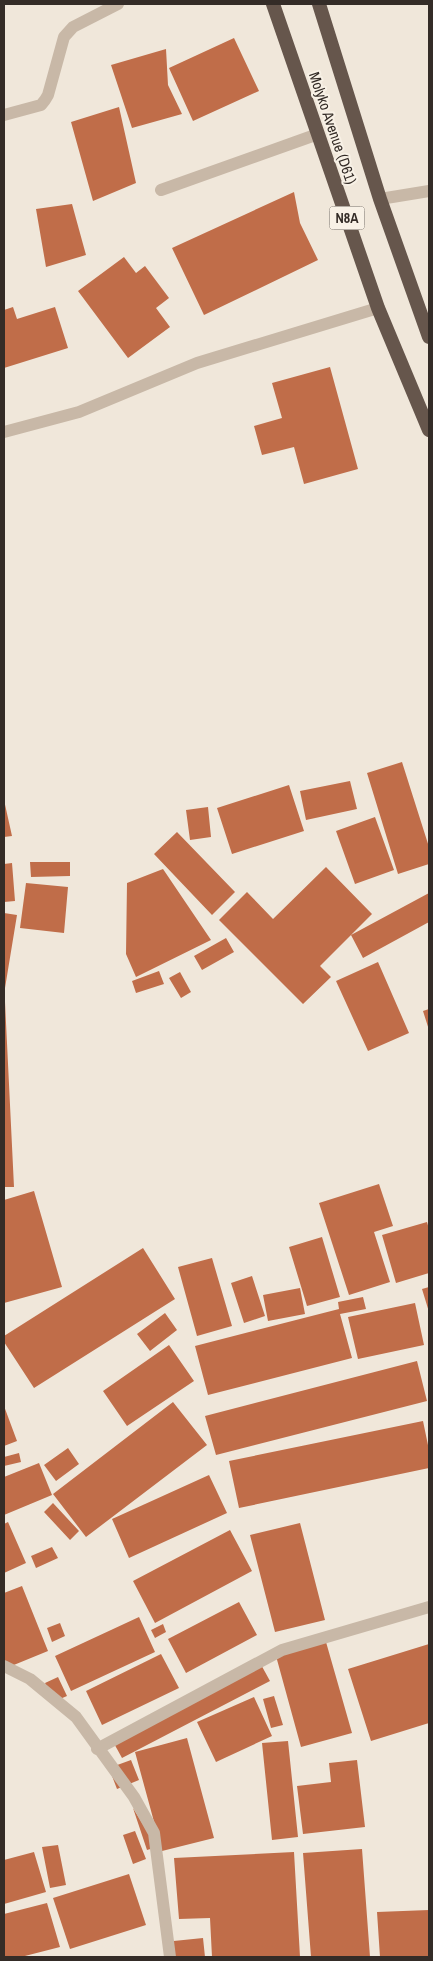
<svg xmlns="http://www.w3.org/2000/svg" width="433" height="1961" viewBox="0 0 433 1961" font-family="'Archivo Narrow',sans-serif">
<rect width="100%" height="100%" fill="#f0e7da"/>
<path fill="#c06d49" d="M234 38 259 91 193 121 169 68Z
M166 49 168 85 182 114 132 128 111 65Z
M119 107 136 183 93 201 71 122Z
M294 192 300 223 318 260 204 315 172 248Z
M72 204 86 255 46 267 36 209Z
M124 257 136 273 145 266 169 298 156 308 170 327 128 358 78 291Z
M13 307 17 319 55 307 68 348 4 368V310Z
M330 367 358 469 304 484 294 447 262 455 254 426 282 418 272 383Z
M402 762 429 847V864L398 874 367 773Z
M350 781 357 809 306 820 300 791Z
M289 785 304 831 232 854 217 808Z
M4 800 12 836 4 837Z
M208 807 211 837 190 840 186 810Z
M375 817 394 870 355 884 336 831Z
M177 832 235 892 212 915 154 854Z
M30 862H70V876L31 877Z
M12 863 15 901 4 902V864Z
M326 867 372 914 320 966 331 977 303 1004 219 920 247 892 273 919Z
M163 869 211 940 136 977 126 954 127 883Z
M26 883 68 887 64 933 20 928Z
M429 893V922L363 958 351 935Z
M4 913 17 915 5 988H4Z
M226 938 234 952 202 970 194 956Z
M378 962 409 1033 368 1051 336 981Z
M159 971 164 984 136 993 132 981Z
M180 972 191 992 181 998 169 978Z
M4 1002H5L14 1187H4Z
M429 1009V1030L423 1011Z
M379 1184 393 1226 374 1232 390 1282 349 1295 319 1203Z
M34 1191 62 1287 4 1303V1200Z
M427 1222 429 1229V1273L396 1283 382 1235Z
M322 1237 340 1297 307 1306 289 1247Z
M143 1248 175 1299 34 1388 4 1342V1336Z
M212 1258 232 1326 197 1336 178 1267Z
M252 1276 265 1316 244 1323 231 1283Z
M429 1287V1312L422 1289Z
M300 1288 305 1314 268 1321 263 1295Z
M363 1297 366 1309 340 1314 352 1358 208 1395 195 1346 339 1309 338 1302Z
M415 1303 424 1345 358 1359 348 1317Z
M165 1313 177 1330 150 1351 137 1334Z
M169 1345 194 1381 127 1426 103 1391Z
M417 1361 427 1401 216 1455 205 1416Z
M173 1402 207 1445 86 1537 53 1494Z
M4 1406 17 1441 4 1446Z
M423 1421 429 1450V1468L239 1508 229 1461Z
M68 1448 79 1464 56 1481 44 1465Z
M19 1453 21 1462 4 1466V1457Z
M39 1463 52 1495 4 1515V1477Z
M209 1475 227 1513 129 1558 112 1519Z
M53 1503 79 1531 70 1540 44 1512Z
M8 1522 26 1563 4 1573V1524Z
M300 1523 325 1620 275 1632 250 1535Z
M230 1530 252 1571 155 1623 133 1581Z
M52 1547 58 1558 36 1568 31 1556Z
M22 1586 48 1651 4 1669V1593Z
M239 1602 257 1635 186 1673 168 1639Z
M139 1617 155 1652 71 1691 55 1656Z
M60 1623 65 1636 52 1642 47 1628Z
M163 1624 166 1632 155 1638 151 1630Z
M326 1642 352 1733 301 1747 276 1656Z
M429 1644V1723L371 1741 348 1669Z
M161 1654 179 1688 102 1725 86 1691Z
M259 1661 270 1681 122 1758 111 1738Z
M58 1677 67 1696 53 1702 45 1683Z
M274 1696 283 1725 271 1728 263 1699Z
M254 1697 272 1736 216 1762 197 1722Z
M187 1738 214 1838 162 1851 135 1752Z
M288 1741 298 1837 272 1840 262 1743Z
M131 1760 139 1780 117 1789 109 1768Z
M357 1760 365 1827 303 1834 297 1786 331 1782 329 1763Z
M133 1808 157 1847 147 1850Z
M135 1831 146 1859 133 1864 123 1835Z
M58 1845 66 1885 50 1888 42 1847Z
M362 1849 370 1957H311L303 1853Z
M34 1852 46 1892 4 1904V1860Z
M294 1852 300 1957H212L210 1918 179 1919 174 1858Z
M129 1874 146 1925 70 1949 53 1898Z
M47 1903 60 1947 21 1957H4V1914Z
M429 1910V1957H380L377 1912Z
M203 1938 205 1957H165L164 1942Z"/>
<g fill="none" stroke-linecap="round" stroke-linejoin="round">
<path stroke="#c8b8a7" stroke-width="12" d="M161 190 318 134"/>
<path stroke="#c8b8a7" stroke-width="12" d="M4 115 41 105 45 100 48 95 64 37 73 27 118 4
M380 199 429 191
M4 432 79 412 197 363 378 308
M4 1666 30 1679 76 1717 134 1797 154 1833 170 1957
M97 1749 282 1650 429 1607"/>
<path stroke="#66564c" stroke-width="14" d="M273 4 378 308 429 430
M319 4 380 199 429 337"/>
</g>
<g text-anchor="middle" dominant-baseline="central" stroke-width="4" stroke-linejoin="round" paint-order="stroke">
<rect fill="#f8f1e6" stroke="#6f6760" stroke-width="1" x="329.5" y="206.5" width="35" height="23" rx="4"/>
<g font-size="14" font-weight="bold" fill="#342c27">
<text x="347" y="218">N8A</text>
</g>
<g font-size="15" fill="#342c27" stroke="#f8f1e6">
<text transform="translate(333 128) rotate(71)">Molyko Avenue (D61)</text>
</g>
</g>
<rect width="433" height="1961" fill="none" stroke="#342c27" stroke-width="10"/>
</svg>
